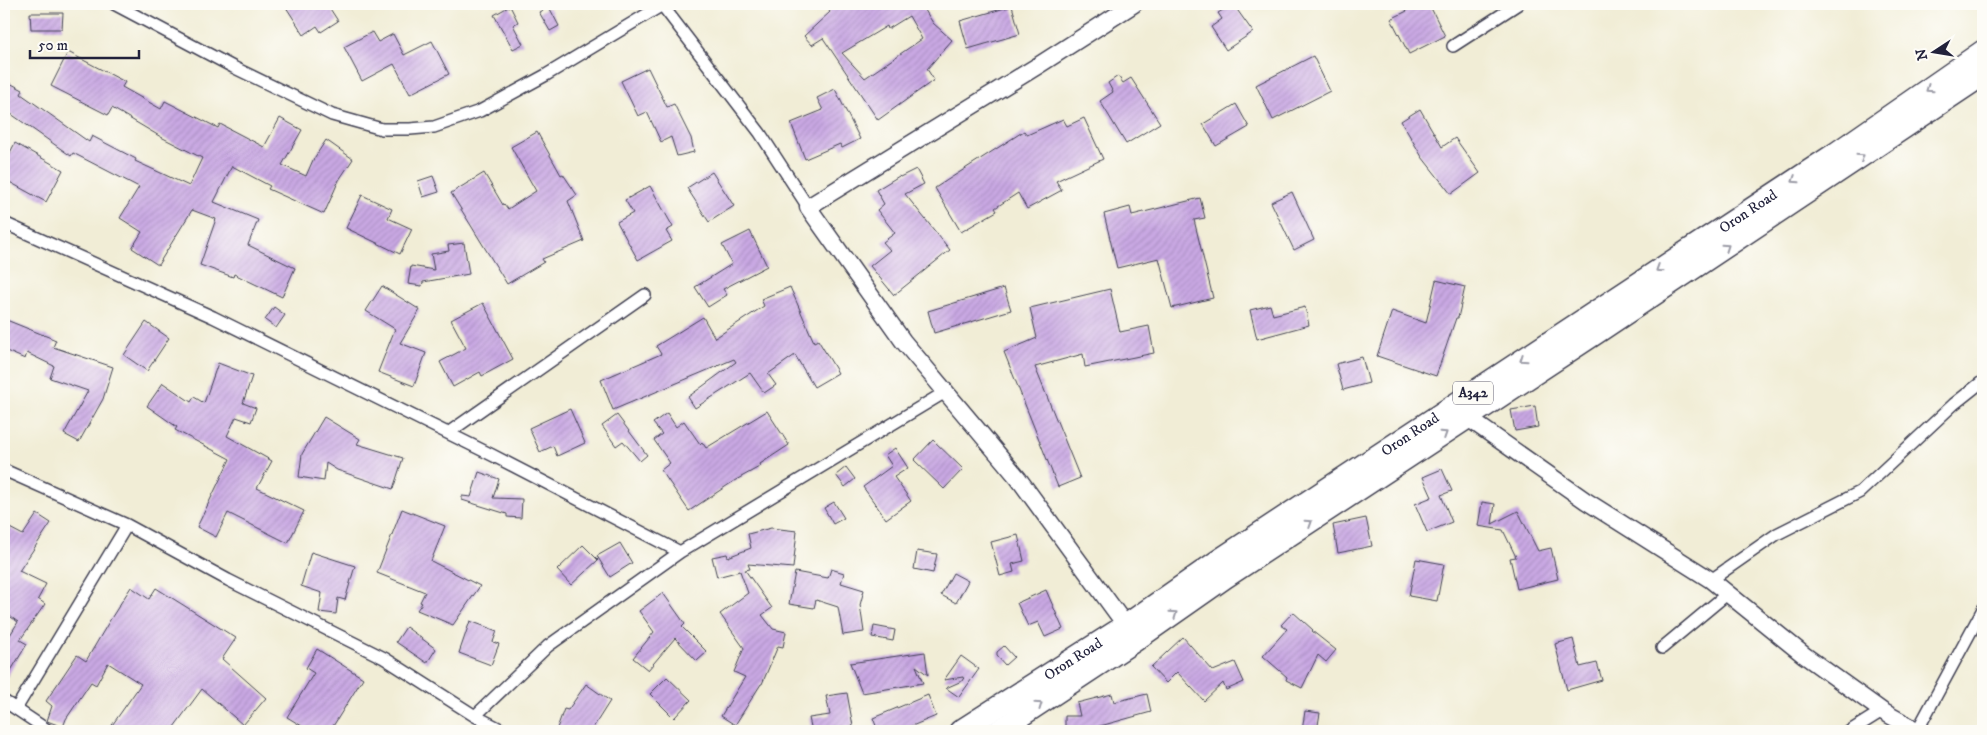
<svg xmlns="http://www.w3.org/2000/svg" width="1987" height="735" viewBox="0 0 1987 735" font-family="'IM FELL DW Pica',serif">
<defs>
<pattern id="building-hatch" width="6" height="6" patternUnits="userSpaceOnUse" patternTransform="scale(1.25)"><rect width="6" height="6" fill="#c9a8e3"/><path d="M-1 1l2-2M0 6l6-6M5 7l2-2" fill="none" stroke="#ac90c4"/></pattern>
</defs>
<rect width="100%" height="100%" fill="#fdfcf7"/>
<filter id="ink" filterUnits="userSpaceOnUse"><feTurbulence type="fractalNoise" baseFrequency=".02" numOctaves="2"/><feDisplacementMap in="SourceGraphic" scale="10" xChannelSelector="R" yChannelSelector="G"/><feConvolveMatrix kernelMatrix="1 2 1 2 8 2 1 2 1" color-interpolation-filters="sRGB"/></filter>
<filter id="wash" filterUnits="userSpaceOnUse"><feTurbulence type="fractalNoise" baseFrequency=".0096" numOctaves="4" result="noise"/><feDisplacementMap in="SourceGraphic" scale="20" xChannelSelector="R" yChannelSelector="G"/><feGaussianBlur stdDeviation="1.12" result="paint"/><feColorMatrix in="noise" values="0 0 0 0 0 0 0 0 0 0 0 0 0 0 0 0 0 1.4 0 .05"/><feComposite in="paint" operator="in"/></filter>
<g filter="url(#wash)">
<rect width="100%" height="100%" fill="#f1edd6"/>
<g id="blocks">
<path fill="url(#building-hatch)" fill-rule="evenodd" d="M284 4H327L338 21 321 32 317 26 304 35Z
M825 4H928L923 7 933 23 952 40 927 69 934 80 878 120 823 38 812 45 804 36 830 12ZM909 16 922 39 865 78 842 53 887 26 888 29Z
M1233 4 1253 32 1226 50 1211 27 1222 19 1218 13Z
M1402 4H1429L1445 36 1409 54 1391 19 1407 11Z
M510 6 518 22 513 25 523 44 513 49 494 15Z
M1012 6 1020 34 968 49 960 21Z
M549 7 559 26 550 31 539 12Z
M30 13H63L62 29H31Z
M372 32 378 42 393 34 404 55 432 41 449 74 410 94 394 64 362 81 344 47Z
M68 52 125 82 122 87 161 109 165 101 218 128 220 124 264 147 280 118 302 130 282 165 306 176 313 160 326 140 353 159 339 180 324 214 268 189 270 186 232 166 214 202 258 220 248 245 295 268 282 297 234 274 233 277 200 265 216 219 192 210 158 265 132 248 142 232 120 218 139 187 73 153 71 156 4 109V80L23 90 21 94 89 142 92 136 136 159 135 161 189 186 202 158 161 137 112 108 108 115 51 86Z
M1313 56 1330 91 1273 120 1256 85Z
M648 68 667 107 674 104 691 138 694 152 677 156 671 137 661 142 647 112 638 116 621 81Z
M1118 76 1123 83 1131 78 1160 123 1126 144 1100 101 1113 92 1108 83Z
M835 89 860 139 842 148 840 144 805 159 791 123 823 110 817 98Z
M1236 104 1249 127 1216 146 1203 124Z
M1420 109 1442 147 1455 138 1480 173 1451 194 1422 157 1401 121Z
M1084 118 1103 159 1056 181 1062 190 1027 209 1018 193 995 208 997 211 961 232 935 188 1024 131 1027 135 1063 119 1067 126Z
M537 132 561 175 563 174 577 195 568 201 584 241 542 259 544 262 507 284 451 193 484 173 503 205 504 204 508 209 536 191 511 147Z
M15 143 63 170 46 202 4 179V164Z
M916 169 924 184 905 194 950 250 894 295 870 266 890 250 883 242 895 233 877 210 884 204 876 190 899 176 900 177Z
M712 172 734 206 709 222 687 188Z
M433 176 439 192 423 197 418 181Z
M650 186 673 227 666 231 672 241 638 260 617 222 633 213 625 200Z
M1292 192 1314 240 1294 250 1271 202Z
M362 195 392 209 388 218 412 229 400 254 346 228Z
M1200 198 1205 218 1194 220 1213 298 1172 308 1159 258 1117 268 1104 214 1130 207 1132 215Z
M750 231 767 266 723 289 727 295 708 307 695 287 732 264 722 245Z
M464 243 469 274 423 282 422 286 408 284 411 266 434 270 431 254 449 251 448 245Z
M1436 280 1465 287 1458 318H1456L1436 376 1377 356 1392 311 1426 323Z
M382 286 420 310 400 343 426 353 414 386 378 372 395 329 366 311Z
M790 287 814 342 818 340 838 373 814 387 795 355 768 374 776 385 764 393 750 373 695 408 688 397 736 362 734 359 613 410 601 380 661 354 656 346 703 317 715 338 764 306 761 299Z
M1004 288 1011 310 934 333 928 311Z
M1110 289 1120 332 1149 326 1154 353 1085 367 1083 354 1035 367 1080 478 1058 487 1004 352 1037 338 1030 308Z
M483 303 513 359 482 376 480 372 453 387 440 362 466 348 451 320Z
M1270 305 1273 315 1305 307 1309 325 1257 339 1250 310Z
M274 307 285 315 276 328 265 320Z
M4 319 56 340 53 347 113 367 103 399 79 442 64 434 88 391 50 378 54 366 27 353 25 359 4 350Z
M146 322 169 338 147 371 124 355Z
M1362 357 1369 383 1343 390 1336 364Z
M218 363 252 376 243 403 256 408 251 422 236 417 227 436 272 461 257 488 304 511 288 543 228 513 216 537 197 527 230 459 175 430 177 427 147 406 163 383 191 402 194 397 204 403Z
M1535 406 1538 427 1515 431 1511 410Z
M570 409 585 443 557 456 553 446 540 452 529 428Z
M767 411 789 445 760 464 761 466 734 481 689 511 661 470 670 463 654 440 662 434 653 423 667 413 676 427 684 421 700 444 702 442 706 448Z
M617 415 647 455 640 461 623 441 616 446 602 426Z
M324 417 360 439 357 444 403 458 393 489 337 470 326 463 324 481 299 477 302 454Z
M933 440 963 469 944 489 914 460Z
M895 448 908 468 894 477 911 501 886 519 863 487 892 466 885 455Z
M846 467 855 479 845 487 836 475Z
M1442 469 1452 491 1441 495 1452 522 1427 532 1415 504 1432 497 1423 477Z
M479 472 499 479 493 498 522 499 521 518 507 517V514L462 500V496L471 497Z
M834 502 844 518 833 524 824 508Z
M1482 502 1495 504 1492 524 1518 511 1538 551 1551 548 1558 579 1517 589 1510 558 1516 557 1503 530 1478 526Z
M402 509 445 526 431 561 480 586 453 625 417 610 422 603 420 602 425 592 377 573Z
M37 514 51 523 19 571 46 584 38 599 45 604 20 640 27 644 4 682V645L18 622 4 612V525L23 535Z
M1366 518 1372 546 1338 553 1333 525Z
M771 528 797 531 793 568 748 564 750 569 745 570 772 608 762 615 773 629 786 632 783 647 778 646 762 684H761L735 725 721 716 745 677 734 672 744 648 720 614 748 593 740 571 717 577 712 557 727 554 728 557 751 548 748 534Z
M1018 535 1024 561 1012 564 1014 572 1000 576 991 542Z
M620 543 632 563 610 577 597 556Z
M583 545 598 560 571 585 557 570Z
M917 551 937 554 933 573 914 569Z
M311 552 355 566 345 600 338 598 336 614 319 612 322 593 301 586Z
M1416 559 1444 564 1437 601 1409 596Z
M831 569 844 573 841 583 864 590 860 605 864 632 843 635 838 607 816 600 814 608 789 604 795 572 828 578Z
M953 573 968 581 956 603 941 595Z
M131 587 149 599 156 588 236 638 222 659 266 698 243 725 202 689 171 731H108L141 684 108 663 96 685 91 682 66 719 63 727 47 721 52 706 46 701 77 655 86 661 110 620Z
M1046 590 1063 629 1045 637 1038 622 1028 626 1017 603Z
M663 593 685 624 682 627 707 652 697 661 675 638 648 670 633 658 654 632 639 611Z
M1293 612 1313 630 1312 631 1336 650 1326 662 1318 655 1302 688 1286 680 1287 677 1263 656 1287 629 1281 625Z
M470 621 497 631 493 642 499 644 491 665 459 653Z
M874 626 895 630 893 641 872 637Z
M406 627 436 649 427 663 396 642Z
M1183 637 1213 671 1235 662 1244 682 1226 690 1223 683 1204 701 1177 672 1166 683 1151 667Z
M1573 639 1580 667 1597 663 1602 680 1567 690 1555 644Z
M1004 646 1014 657 1005 665 997 656V652Z
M317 649 363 678 330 731H310L287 717 314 673 306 668Z
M925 652 928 675 916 666 923 683 862 693 850 663Z
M961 656 979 669 959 697 946 688 964 680 963 677 944 680Z
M667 677 691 700 674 718 650 694Z
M586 684 610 701 591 731H556L564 709 568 710Z
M847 693 853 726 812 731 809 718 830 715 826 696Z
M1112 694 1114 702 1147 694 1151 712 1082 731H1065V716H1080L1077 703Z
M928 695 936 716 900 731H878L873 718Z
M1305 711 1320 713 1317 731H1302Z"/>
</g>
</g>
<g filter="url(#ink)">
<use href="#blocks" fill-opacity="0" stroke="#414052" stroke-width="1"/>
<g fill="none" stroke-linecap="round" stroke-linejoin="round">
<defs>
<path id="street" d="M114 4 233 67 332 115 382 129H410L434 127 480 111 546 75 664 4
M662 5 760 133 808 207
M1453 46 1518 4
M4 223 213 317 492 455 680 552 947 391
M448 433 645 295
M4 470 127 525 228 580 384 658 475 716 504 731
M1711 580 1777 534 1860 492 1954 404 1983 381
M1662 648 1727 594
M4 701 49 731
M16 709 127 525
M475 716 548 646 680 552
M1850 731 1882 711
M1917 731 1983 609"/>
<path id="secondary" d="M1462 409 1468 418 1586 501 1711 580 1804 655 1882 711 1918 731
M1132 634 1018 478 903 341 808 207 1039 65 1134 4"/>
<g id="highway">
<path id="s1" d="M960 731 1126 625 1216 562 1836 153 1983 51"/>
<path d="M998 731 1136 640 1226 577 1598 332 1983 75"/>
</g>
</defs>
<use href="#street" stroke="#414052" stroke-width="14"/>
<use href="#secondary" stroke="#414052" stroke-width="19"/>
<use href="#highway" stroke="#414052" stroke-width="24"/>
<use href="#street" stroke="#fff" stroke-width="11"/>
<use href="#secondary" stroke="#fff" stroke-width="16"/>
<use href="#highway" stroke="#fff" stroke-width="21"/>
</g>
<defs><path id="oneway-chevron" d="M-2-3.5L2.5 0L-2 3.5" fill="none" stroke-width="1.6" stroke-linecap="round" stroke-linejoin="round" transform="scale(1.25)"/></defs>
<g stroke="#9c9ca7">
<use href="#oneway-chevron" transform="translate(1929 89) rotate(145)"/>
<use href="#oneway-chevron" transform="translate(1861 157) rotate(-34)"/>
<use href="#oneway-chevron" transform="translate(1795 180) rotate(147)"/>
<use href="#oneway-chevron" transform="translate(1726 247) rotate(-34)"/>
<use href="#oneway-chevron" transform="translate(1659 269) rotate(147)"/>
<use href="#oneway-chevron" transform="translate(1523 359) rotate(146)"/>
<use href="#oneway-chevron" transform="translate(1444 434) rotate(-33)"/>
<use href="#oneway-chevron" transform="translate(1309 523) rotate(-33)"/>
<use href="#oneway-chevron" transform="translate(1174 614) rotate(-35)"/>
<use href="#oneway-chevron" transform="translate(1039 705) rotate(-35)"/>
</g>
</g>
<g text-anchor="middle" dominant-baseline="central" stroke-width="4" stroke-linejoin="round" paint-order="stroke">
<rect fill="#fdfcf7" stroke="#646373" stroke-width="1" x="1453" y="381.5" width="40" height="23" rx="4"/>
<g font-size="14" font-weight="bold" fill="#22223b">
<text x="1473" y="393">A342</text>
</g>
<g font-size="15" fill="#22223b" stroke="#fdfcf7">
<text stroke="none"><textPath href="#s1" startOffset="944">Oron Road</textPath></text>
<text stroke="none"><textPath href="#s1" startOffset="539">Oron Road</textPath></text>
<text stroke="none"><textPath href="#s1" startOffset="134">Oron Road</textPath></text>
</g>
</g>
<rect width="1987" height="735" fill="none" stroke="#fdfcf7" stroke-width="20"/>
<g transform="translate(1934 52) rotate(258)" stroke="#fdfcf7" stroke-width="4" paint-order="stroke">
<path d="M0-4L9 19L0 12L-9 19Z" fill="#22223b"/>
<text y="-8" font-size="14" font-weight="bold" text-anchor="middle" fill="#22223b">N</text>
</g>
<path d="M30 50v8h109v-8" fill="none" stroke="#22223b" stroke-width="2.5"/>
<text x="38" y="50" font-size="15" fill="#22223b" stroke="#fdfcf7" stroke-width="4" paint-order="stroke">50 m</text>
</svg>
